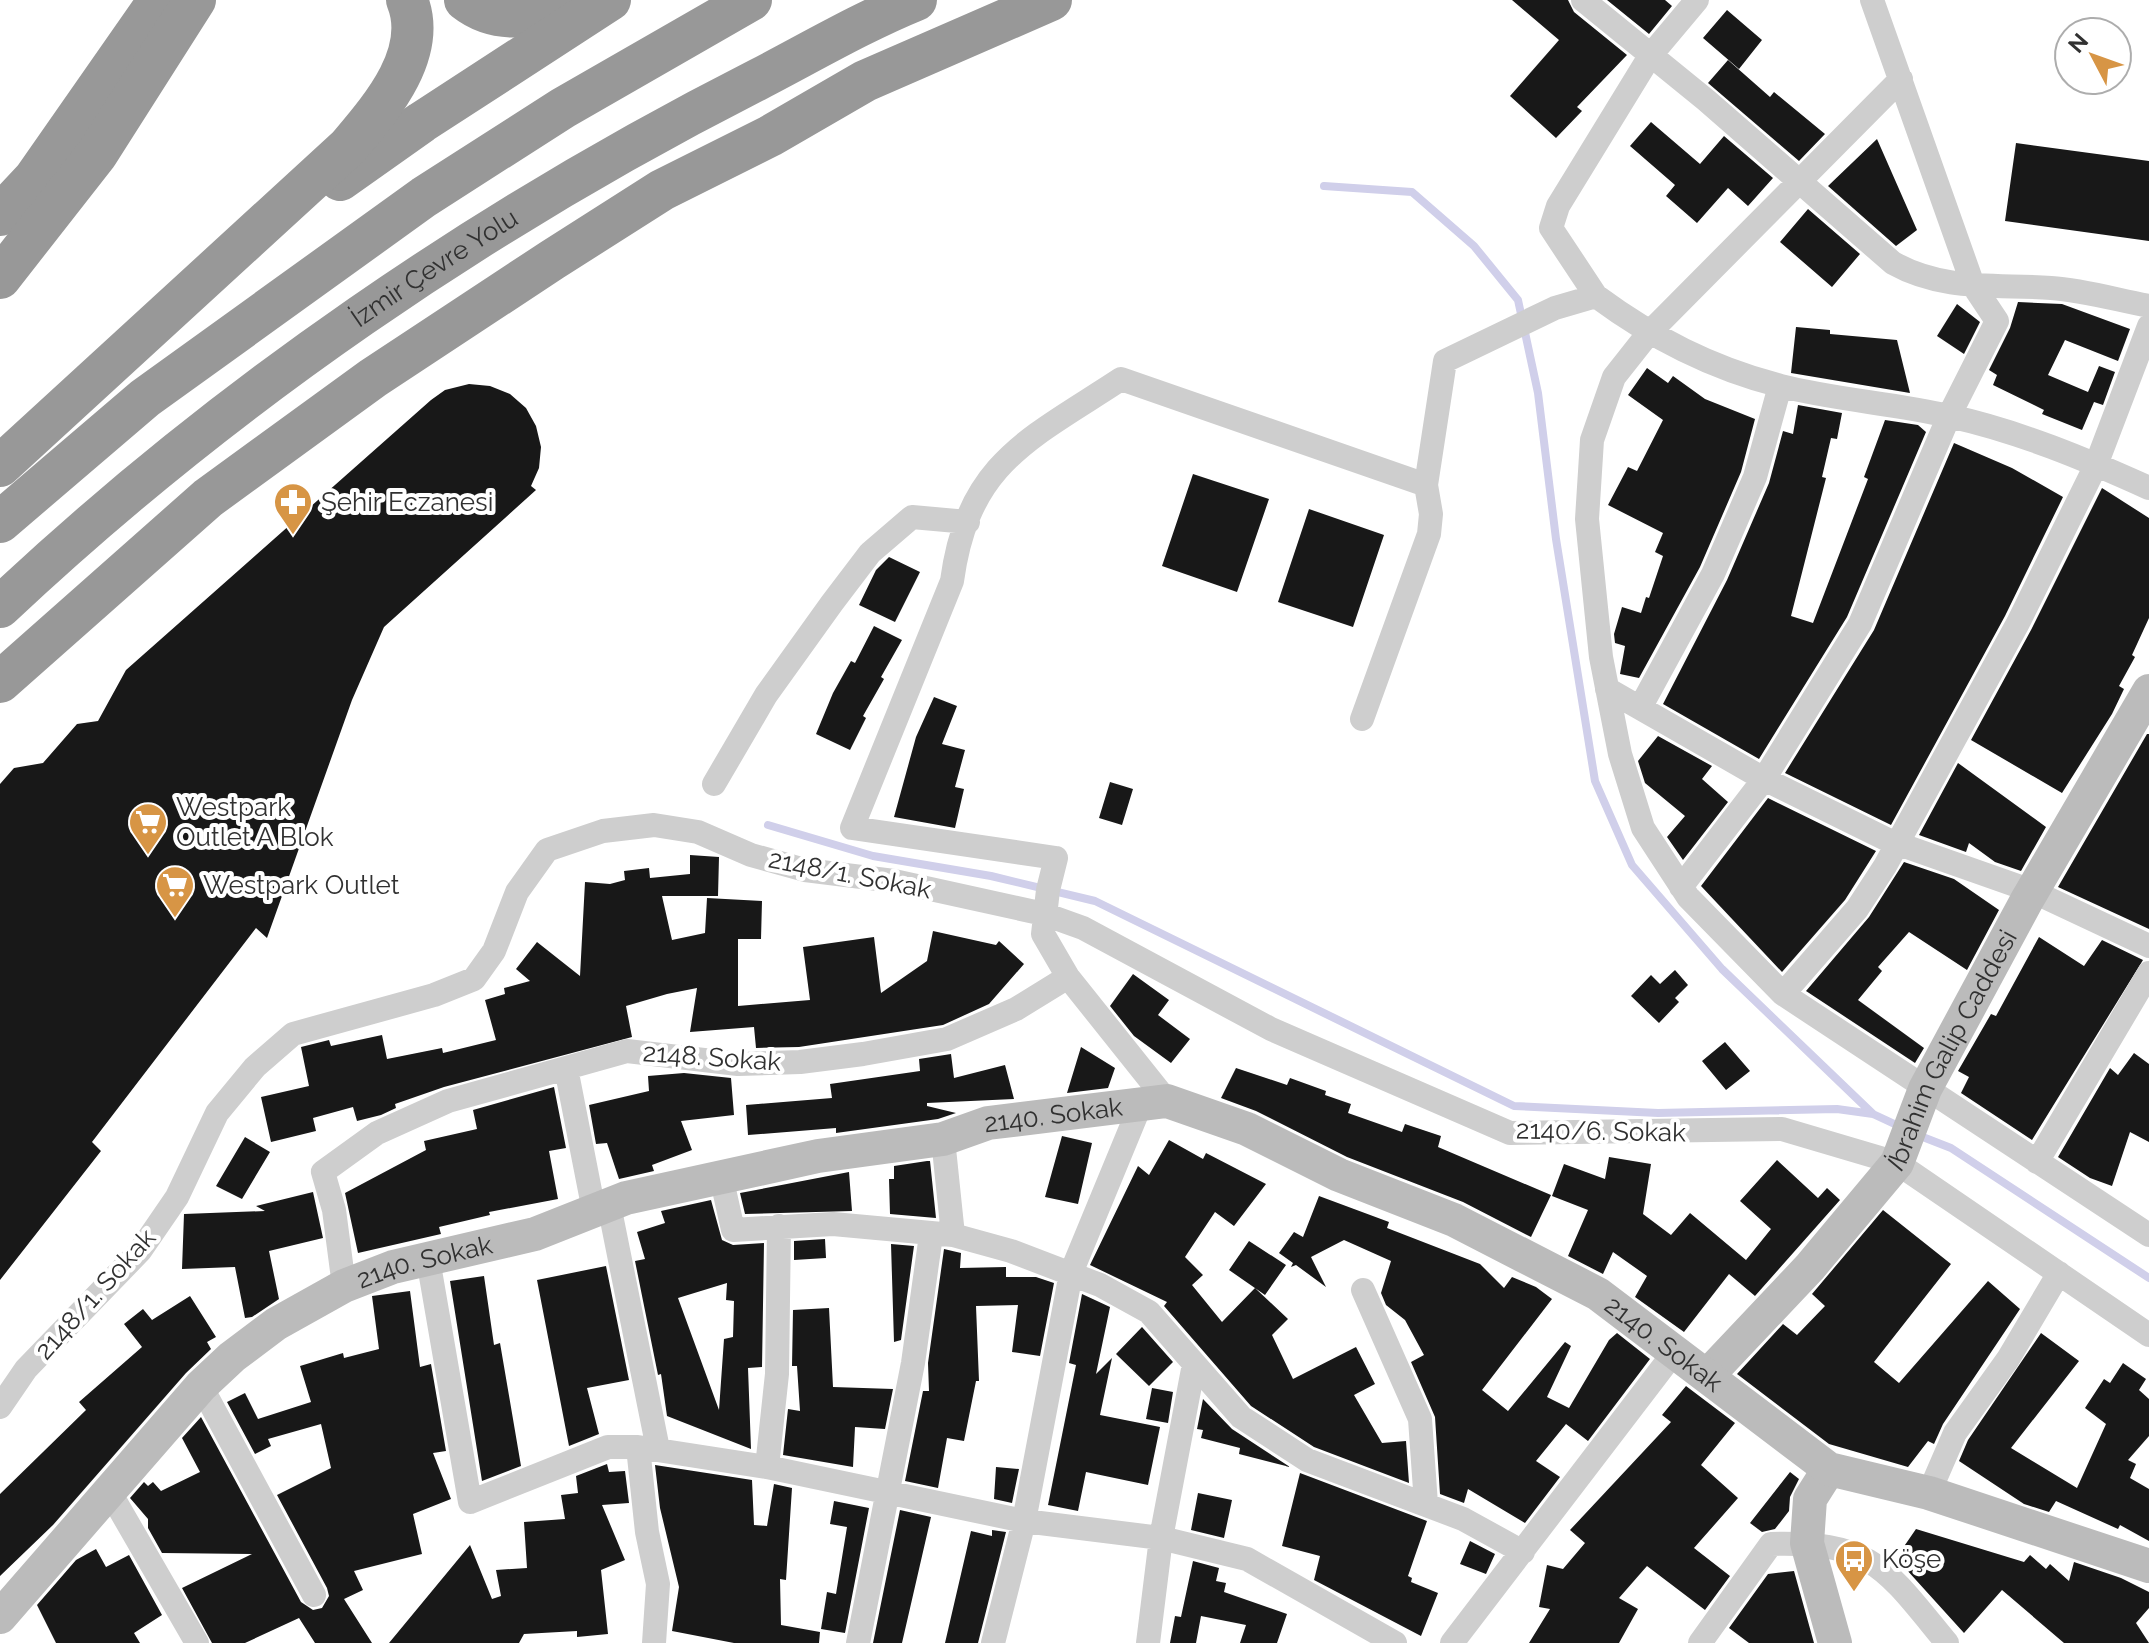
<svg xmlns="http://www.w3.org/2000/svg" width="2149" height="1643" viewBox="0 0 2149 1643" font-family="Raleway,sans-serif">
<rect width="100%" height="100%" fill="#fff"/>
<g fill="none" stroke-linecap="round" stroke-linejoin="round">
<path stroke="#d0cfea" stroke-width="8" d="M1324 186 1412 192 1474 246 1518 300 1538 393 1556 539 1595 781 1632 865 1722 969 1873 1114
M768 825 873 856 991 876 1095 901 1514 1106 1658 1113 1837 1109 1873 1114 1903 1128
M1915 1134 1951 1148 2149 1278"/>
</g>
<path fill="#181818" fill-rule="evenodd" d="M1512 0H1568L1574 12 1627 55 1577 107 1582 111 1556 138 1510 96 1559 40Z
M1607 0H1665L1672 6 1649 34Z
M1727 10 1762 40 1739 69 1703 38Z
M1728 60 1770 97 1774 92 1825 134 1799 161 1708 83Z
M1651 122 1700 164 1724 136 1773 178 1748 206 1728 188 1697 223 1666 196 1675 185 1630 146Z
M1877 139 1917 230 1896 246 1828 186Z
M2016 143 2149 161V241L2005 221Z
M1808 209 1860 254 1832 287 1780 242Z
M2018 302 2062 304 2130 329 2118 361 2065 340 2048 375 2088 392 2099 366 2115 372 2103 405 2094 402 2082 430 2042 414 2044 410 1993 385 1997 375 1989 370 2010 328Z
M1957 304 1980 322 1964 354 1937 336Z
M1796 327 1830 330V334L1897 340 1910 393 1791 373Z
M1647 368 1668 383 1673 376 1705 399 1755 419 1741 472 1700 567 1639 678 1620 674 1625 646 1615 643 1614 634 1622 607 1641 613 1646 597 1649 598 1663 556 1655 552 1663 533 1608 505 1628 467 1637 471 1663 420 1628 395Z
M469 384 490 386 510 394 526 408 536 426 541 447 539 468 531 486 536 490 384 627 352 700 267 938 256 928 92 1142 101 1151 0 1280V784L14 768 43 763 77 724 98 721 126 670 431 400 445 390Z
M1798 405 1842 413 1837 439 1831 438 1822 477 1826 478 1791 616 1813 623 1868 479 1864 477 1885 420 1918 425 1926 432 1847 617 1759 759 1663 704 1727 580 1769 483 1783 431 1793 434Z
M1954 443 2012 468 2063 497 2005 616 1891 825 1785 773 1874 630Z
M1193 474 1269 499 1237 592 1162 566Z
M2102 488 2149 518V618L2132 655 2135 657 2119 686 2124 689 2112 714 2062 793 1971 740 2031 630Z
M1309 509 1384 535 1353 627 1278 602Z
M889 557 920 572 895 622 859 605 876 570Z
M874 626 902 640 881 677 884 679 863 716 866 718 850 750 816 734 833 693 851 661 855 663Z
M934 697 957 706 942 744 965 750 955 787 964 789 955 828 894 817 916 737Z
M2147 734H2149V929L2058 887Z
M1658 736 1712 766 1702 779 1728 802 1683 860 1667 837 1685 816 1645 783 1638 761Z
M1958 763 2046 827 2021 871 1995 862 1969 843 1966 852 1919 835Z
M1110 782 1133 789 1122 825 1099 818Z
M1768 798 1876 851 1845 900 1782 972 1701 886Z
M690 855 719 857 718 896H662L672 940 705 933 707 898 762 901 761 939H738V1006L810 1000 803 947 874 937 881 993 927 961 933 931 996 945 999 941 1024 964 989 1004 943 1025 799 1047 756 1048 754 1027 690 1032 697 988 667 994 626 1006 632 1037 444 1087 395 1104 396 1108 381 1115 357 1121 353 1107 313 1118 316 1131 271 1142 261 1097 309 1086 301 1047 329 1040 331 1046 382 1035 387 1059 442 1048 443 1053 496 1040 485 1000 505 994 504 988 530 981 516 969 537 942 580 976 585 882 610 884 625 880 624 871 649 868 650 878 690 874Z
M1904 862 1954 879 1999 910 1967 970 1909 932 1878 967 1882 971 1858 1000 1924 1048 1915 1063 1806 991 1869 917Z
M2039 937 2084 966 2102 940 2143 960 2032 1140 1961 1093 1969 1077 1958 1071 1991 1014 1996 1016Z
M1675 970 1688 985 1675 998 1679 1002 1659 1023 1631 996 1651 975 1660 984Z
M1133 974 1169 1000 1158 1015 1190 1039 1171 1063 1134 1036 1110 1006Z
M1725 1042 1750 1071 1726 1090 1702 1061Z
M1081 1047 1115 1068 1108 1088 1067 1093Z
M2134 1053 2149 1064V1142L2130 1132 2112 1186 2090 1178 2058 1157 2110 1068 2118 1075Z
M951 1054 954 1078 1005 1065 1014 1099 927 1103V1106L956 1113 938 1119 836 1133V1128L748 1135 746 1105 832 1098 830 1084 920 1071 919 1059Z
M1236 1068 1287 1085 1290 1078 1326 1091 1325 1095 1351 1104 1348 1113 1402 1132 1405 1124 1441 1136 1438 1147 1551 1195 1531 1237 1463 1202 1347 1157 1256 1111 1221 1098Z
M684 1073 731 1078 734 1115 681 1121 692 1150 652 1165 654 1171 619 1179 607 1143 596 1144 589 1105 649 1091 648 1076Z
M554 1087 566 1148 549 1151 558 1199 489 1212 490 1215 439 1227 441 1234 358 1253 345 1193 426 1150 424 1141 477 1129 473 1110Z
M1062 1136 1092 1143 1078 1204 1045 1197Z
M245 1137 270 1152 242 1199 216 1186Z
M1169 1140 1203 1159 1206 1153 1266 1184 1234 1226 1215 1212 1185 1257 1203 1275 1192 1285 1222 1322 1255 1288 1288 1319 1272 1335 1293 1379 1356 1347 1375 1384 1354 1395 1382 1443 1406 1441 1409 1483 1314 1447 1251 1406 1164 1306 1167 1302 1090 1265 1138 1166 1149 1175Z
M1609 1157 1651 1164 1643 1214 1671 1235 1690 1213 1746 1260 1771 1229 1740 1201 1777 1160 1818 1198 1827 1188 1840 1200 1755 1296 1729 1274 1684 1332 1635 1297 1647 1276 1613 1252 1603 1274 1568 1256 1588 1210 1552 1196 1564 1164 1605 1179Z
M927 1161H930L936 1218 890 1214 889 1179H894V1166Z
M849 1172 852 1211 745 1214 740 1193Z
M313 1192 323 1238 269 1251 279 1299 252 1317 245 1318 235 1267 182 1269 184 1214 265 1211 256 1206Z
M1319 1196 1389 1222 1387 1228 1480 1264 1504 1288 1512 1277 1536 1287 1552 1299 1482 1390 1508 1411 1565 1342 1571 1346 1547 1397 1569 1408 1609 1340 1617 1333 1650 1359 1588 1441 1566 1424 1536 1461 1560 1477 1525 1523 1468 1489 1464 1503 1440 1494 1435 1417 1411 1362 1424 1355 1405 1320 1386 1305 1381 1293 1391 1261 1344 1240 1311 1257 1326 1287 1296 1265 1291 1267 1293 1263 1279 1253 1294 1232 1303 1237Z
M711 1200 722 1240 733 1245 764 1243 762 1367 748 1368 751 1449 667 1416 661 1374 658 1375 635 1261 645 1259 637 1232 665 1223 661 1211ZM727 1283 726 1300 734 1301 733 1337 724 1339 719 1410 678 1298Z
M1883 1210 1951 1264 1874 1362 1899 1383 1988 1281 2020 1309 1943 1424 1934 1444 1928 1441 1908 1467 1829 1444 1737 1374 1783 1324 1797 1335 1825 1306 1812 1294Z
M825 1239 826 1258 794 1260V1241Z
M1249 1241 1286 1265 1265 1295 1229 1270Z
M891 1244 914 1246 901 1340 894 1342Z
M944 1249 961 1253 960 1268 1006 1267V1277H1036L1054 1283 1040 1356 1012 1352 1018 1305 976 1306 979 1381H976L964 1441 947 1438 938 1488 905 1481 923 1391H929L928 1363Z
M606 1266 629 1380 587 1388 599 1434 569 1446 537 1280Z
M484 1276 494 1345 500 1343 521 1466 482 1481 450 1281Z
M410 1291 420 1367 431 1364 446 1451 433 1453 451 1499 413 1514 422 1554 354 1571 363 1590 344 1599 372 1643H315L299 1618 245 1643H212L182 1588 252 1554 162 1553 148 1528V1519L130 1498 144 1482 148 1486 153 1482 161 1491 200 1472 182 1438 201 1417 301 1602 313 1610 322 1608 329 1596 327 1588 277 1495 331 1468 321 1424 268 1439 271 1446 255 1454 227 1402 245 1393 258 1419 311 1402 300 1366 343 1353 344 1358 379 1349 372 1296Z
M1082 1294 1110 1307 1096 1374 1112 1358 1100 1415 1160 1427 1148 1485 1086 1472 1078 1511 1048 1505 1076 1365 1069 1363Z
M190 1296 216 1337 207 1342 211 1349 186 1373 53 1525 0 1576V1494L86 1410 79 1402 142 1347 124 1324 143 1309 152 1320Z
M829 1308 833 1387 893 1389 885 1429 855 1427 853 1467 783 1455 788 1409 800 1411 797 1366H792L793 1310Z
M1142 1327 1173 1362 1149 1386 1116 1354Z
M2041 1333 2079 1361 2011 1448 2077 1488 2106 1424 2085 1408 2104 1379 2110 1383 2123 1363 2146 1379 2139 1390 2149 1399V1436L2128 1460 2136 1464 2130 1478 2149 1489V1541L2120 1525 2118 1529 2056 1501 2049 1512 2024 1504 1959 1461 1968 1440Z
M1686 1386 1735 1423 1701 1465 1738 1498 1694 1548 1730 1576 1705 1610 1647 1566 1619 1598 1638 1609 1619 1643H1529L1550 1609 1539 1607 1547 1565 1563 1569 1585 1543 1570 1530 1671 1422 1662 1415Z
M1152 1388 1173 1392 1168 1423 1146 1419Z
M1203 1399 1232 1429 1290 1467 1239 1454 1240 1448 1201 1438 1203 1430 1197 1429Z
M607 1464 609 1472 625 1471 629 1503 602 1505 625 1560 601 1570 608 1634 577 1637V1631L524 1634 519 1643H389L470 1545 492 1599 501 1596 496 1570 527 1568 524 1522 565 1519 561 1495 578 1493 576 1476Z
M655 1465 752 1480 754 1525 767 1526 774 1484 792 1488 786 1580 780 1579 781 1625 820 1632 819 1643H734L672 1631 679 1587 660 1508Z
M996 1467 1019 1469 1012 1503 994 1499Z
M1790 1472 1799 1479 1790 1497 1789 1511 1775 1529 1762 1532 1750 1523Z
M1300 1473 1427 1521 1408 1576 1412 1578 1411 1582 1438 1593 1421 1636 1314 1580 1320 1556 1282 1546Z
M1198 1493 1232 1500 1224 1538 1191 1530Z
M834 1501 869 1508 845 1633 821 1629 827 1592 836 1594 847 1527 830 1524Z
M900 1510 931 1517 902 1643H873Z
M1916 1529 2024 1562 2030 1555 2046 1569 2050 1564 2069 1581 2074 1562 2121 1578 2149 1592V1608L2136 1623 2149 1643H2064L2002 1590 1964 1633 1896 1558Z
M992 1530 1006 1532 978 1643H945L971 1531 992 1536Z
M1470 1541 1495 1554 1486 1574 1460 1564Z
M96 1549 106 1567 129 1555 162 1615 134 1633 140 1643H56L37 1605 76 1560Z
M1193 1561 1219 1568 1216 1581 1226 1583 1224 1592 1287 1614 1277 1643H1240L1246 1625 1201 1616 1196 1643H1170L1175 1616 1181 1617Z
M1794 1571 1814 1643H1749L1729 1628 1768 1574Z"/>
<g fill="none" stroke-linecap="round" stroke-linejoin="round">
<path stroke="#cecece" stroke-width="24" d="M1583 0 1706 100 1893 263C1943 291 1995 284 2051 288 2083 290 2117 300 2149 306
M1901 79 1648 334 1614 377 1592 440 1587 519 1601 657 1620 754 1643 828 1688 897 1783 994 2149 1235
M1596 296 1551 228 1558 206 1650 56 1697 0
M1607 689 1764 779 1890 841 2032 891 2149 946
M1640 708 1713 574 1755 477 1780 386
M1362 719 1429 534 1431 514 1426 485 1445 361 1555 308 1596 296C1653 338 1711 368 1781 386 1836 400 1893 403 1949 416 2018 431 2085 459 2149 488
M714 784 766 695 832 603 870 553 912 517 968 522
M1681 887 1764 779 1860 624 1949 416 1997 321 1973 285 1872 0
M1068 977 1043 934 1048 890 1056 858 852 828 952 581C968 462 1030 439 1121 379L1426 485
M1783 994 1857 909 1885 866 2018 623 2096 465 2149 326
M566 1068 594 1211
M943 1139 953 1235
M2037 1162 2149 973
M721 1176 733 1230 833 1224 953 1235 1011 1251 1100 1285 1149 1312 1241 1417 1307 1460 1463 1519 1523 1552
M609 1205 658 1449
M428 1259 470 1502 608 1447H638L767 1467 1024 1521 1161 1538 1148 1643
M344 1286 334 1210 323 1172 377 1133 448 1101 627 1051 738 1064 800 1062 863 1054 947 1039 1016 1009 1068 977 1167 1101
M1363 1290 1420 1419 1426 1504
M1194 1364 1161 1538 1247 1559 1395 1643
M201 1386 314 1595
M0 1407 26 1369 140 1251 177 1197 217 1113 255 1067 293 1034 434 995 474 979 494 951 517 892 547 850 603 831 654 825 698 832 751 855 805 870 894 881 1044 914 1083 928 1271 1029 1510 1133 1782 1129 1897 1163 2149 1335
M638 1447 647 1532 658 1584 654 1643
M767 1467 777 1374 779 1226
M108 1489 197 1643
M1929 1493 1955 1433 2008 1359 2059 1273
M858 1643 913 1363 931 1235
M993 1643 1024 1521 1071 1273 1140 1106
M1452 1643 1676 1350
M1700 1643 1771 1544C1873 1541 1886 1569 1947 1643"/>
<g stroke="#bbb" stroke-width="34">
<path id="s1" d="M1708 1375 1810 1267 1897 1163 1925 1089 2027 900 2149 691"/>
<path d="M1829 1469 1810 1499 1807 1543 1835 1643"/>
<path id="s2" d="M0 1617 201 1386 232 1357 276 1324 344 1286 393 1267 535 1234 626 1198 818 1156 943 1139 988 1123 1167 1101 1247 1129 1339 1175 1454 1220 1598 1294 1829 1469 1929 1493 2149 1566"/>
</g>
<g stroke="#989898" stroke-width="42">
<path d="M465 0C502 29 546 14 586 0"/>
<path d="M340 180 422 122 610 0"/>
<path d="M0 215 34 179 159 0"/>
<path d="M0 278 97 154 195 0"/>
<path d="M0 466 348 147C380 109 429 54 407 0"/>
<path d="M0 522 145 398 424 197 563 108 751 0"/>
<path id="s3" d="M0 607C224 396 485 218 759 79 811 52 862 22 916 0"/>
<path d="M0 682 208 498 373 378 552 260 662 190 770 136 865 81 1051 0"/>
</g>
</g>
<defs>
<symbol id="pharmacy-pin" viewBox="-11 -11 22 30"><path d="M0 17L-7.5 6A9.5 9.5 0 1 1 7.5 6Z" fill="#d79545" stroke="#fff"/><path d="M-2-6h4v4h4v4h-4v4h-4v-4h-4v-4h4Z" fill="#fff"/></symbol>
<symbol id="supermarket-pin" viewBox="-11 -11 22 30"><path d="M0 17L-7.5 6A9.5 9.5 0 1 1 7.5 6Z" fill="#d79545" stroke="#fff"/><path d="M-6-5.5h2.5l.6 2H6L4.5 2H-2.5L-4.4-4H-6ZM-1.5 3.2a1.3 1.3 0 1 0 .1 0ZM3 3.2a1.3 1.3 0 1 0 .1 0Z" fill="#fff"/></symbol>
<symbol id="bus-pin" viewBox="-11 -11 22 30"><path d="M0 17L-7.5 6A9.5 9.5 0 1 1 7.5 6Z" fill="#d79545" stroke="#fff"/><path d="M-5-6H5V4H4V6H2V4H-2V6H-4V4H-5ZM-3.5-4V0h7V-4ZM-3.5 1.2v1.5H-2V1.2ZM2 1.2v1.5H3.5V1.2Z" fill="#fff"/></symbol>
</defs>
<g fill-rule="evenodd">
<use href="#pharmacy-pin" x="271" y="480" width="44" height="60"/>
<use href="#supermarket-pin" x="126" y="800" width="44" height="60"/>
<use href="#supermarket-pin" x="153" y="863" width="44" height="60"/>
<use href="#bus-pin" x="1832" y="1537" width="44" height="60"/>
</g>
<g text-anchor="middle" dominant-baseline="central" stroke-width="8" stroke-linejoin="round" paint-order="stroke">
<g font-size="26" fill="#313131" stroke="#fff">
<text stroke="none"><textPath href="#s3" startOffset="552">İzmir Çevre Yolu</textPath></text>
<text transform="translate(850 874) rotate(11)">2148/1. Sokak</text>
<text stroke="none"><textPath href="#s1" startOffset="410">İbrahim Galip Caddesi</textPath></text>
<text transform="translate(712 1057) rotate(4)">2148. Sokak</text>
<text stroke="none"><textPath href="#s2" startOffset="1214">2140. Sokak</textPath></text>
<text transform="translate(1601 1131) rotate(1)">2140/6. Sokak</text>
<text stroke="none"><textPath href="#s2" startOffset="566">2140. Sokak</textPath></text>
<text transform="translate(95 1294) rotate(-48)">2148/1. Sokak</text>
<text stroke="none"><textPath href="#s2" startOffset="1884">2140. Sokak</textPath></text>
</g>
<g font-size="26" fill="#313131" stroke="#fff" text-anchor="start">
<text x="321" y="502">Şehir Eczanesi</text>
<text x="176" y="807">Westpark<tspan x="176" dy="30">Outlet A Blok</tspan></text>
<text x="203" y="885">Westpark Outlet</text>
<text x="1882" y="1559">Köşe</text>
</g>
</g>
<g transform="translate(2093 56) rotate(311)"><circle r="38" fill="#ffffff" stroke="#adadad" stroke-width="2"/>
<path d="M0-6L14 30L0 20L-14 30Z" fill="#d79545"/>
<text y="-12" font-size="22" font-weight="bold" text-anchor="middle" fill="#313131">N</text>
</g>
</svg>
